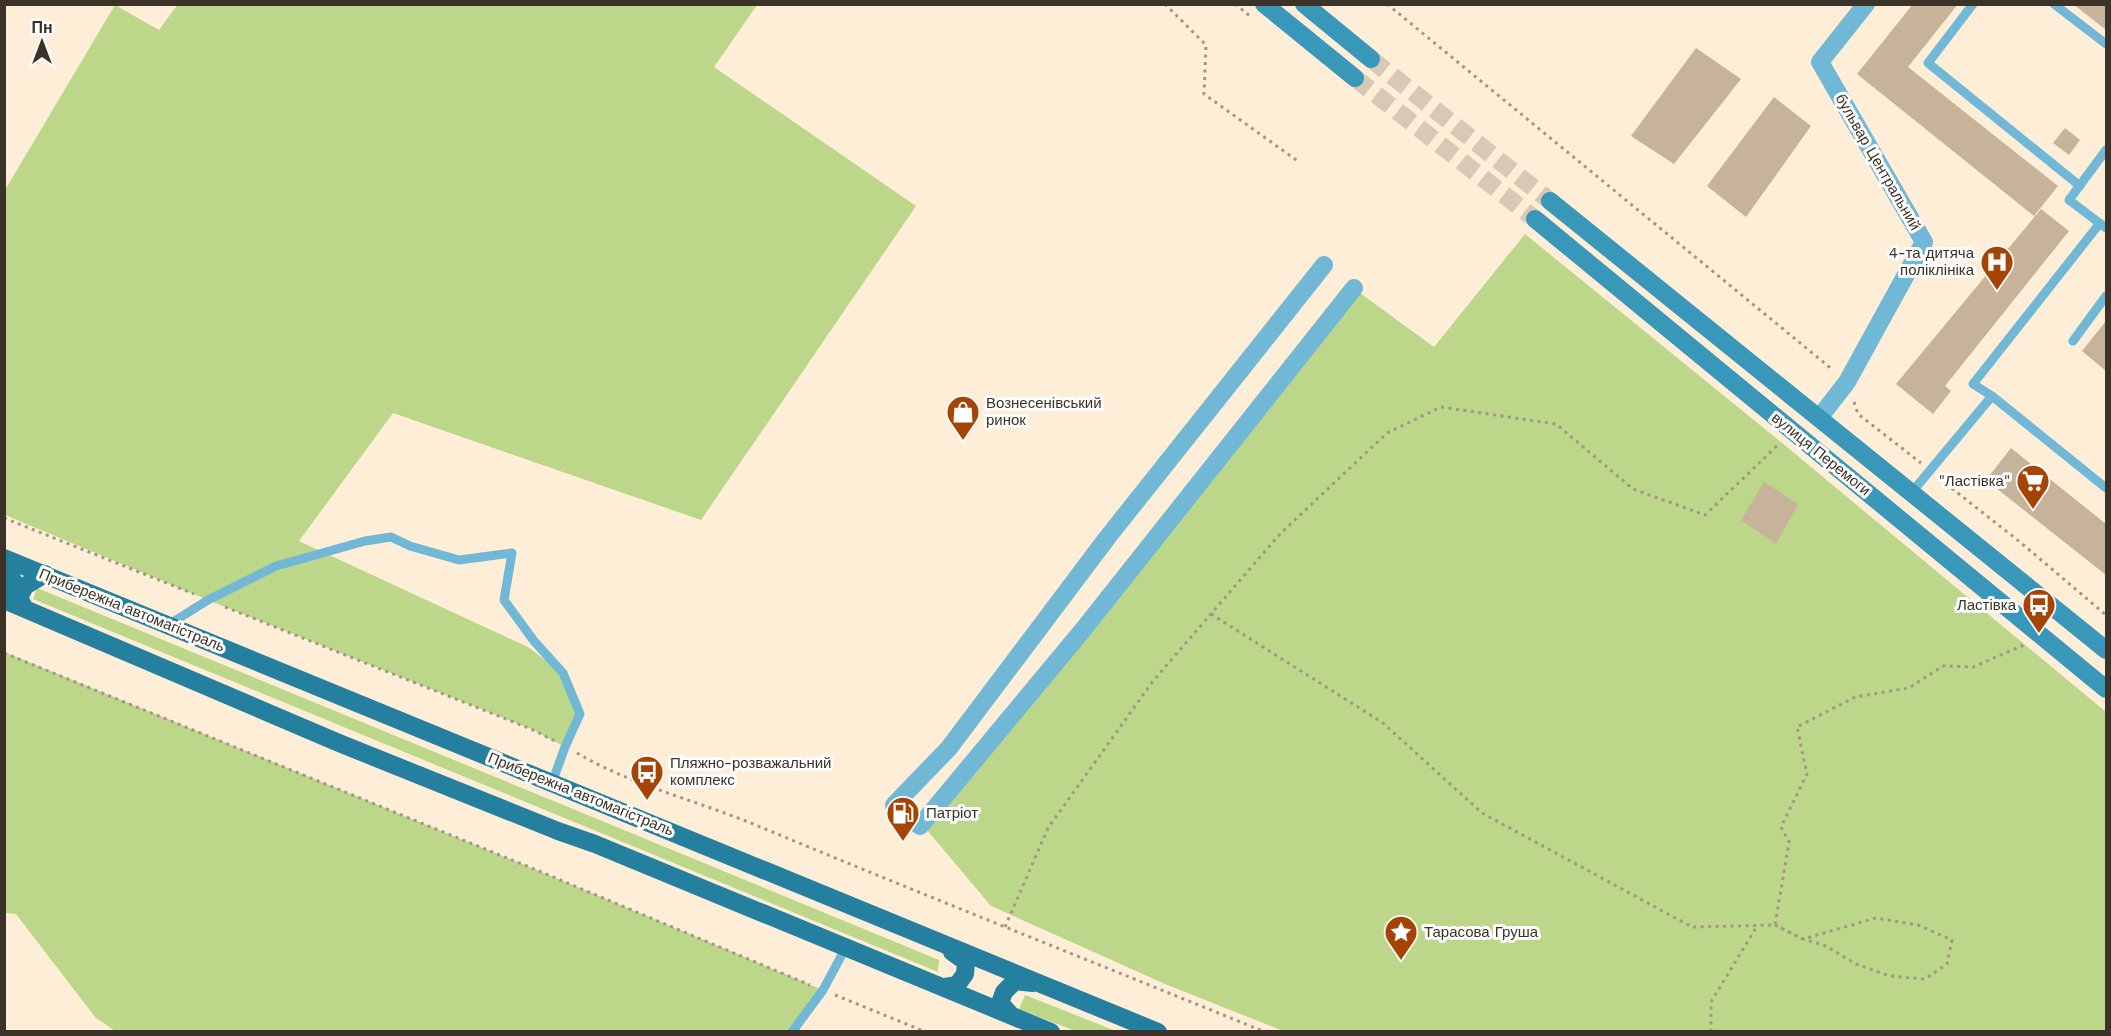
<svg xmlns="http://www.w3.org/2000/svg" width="2111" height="1036" viewBox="0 0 2111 1036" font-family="'Work Sans',sans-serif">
<rect width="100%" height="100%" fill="#feeed8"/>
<path fill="#bcd78a" d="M178 4 757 5 714 67 916 206 701 520 393 413 299 541 528 647 563 673 580 714 565 747 531 729 208 600 5 515V190L115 5 159 30Z
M1525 234 1781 442 2106 712V1031H1283L1165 984 991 906 926 829 1360 293 1434 347Z
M37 588 939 960 938 972 33 599Z
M4 652 539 871 823 990 792 1031H115L95 1017 16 914 5 913Z
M1025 995 1116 1031H1075L1019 1009Z"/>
<path fill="#c6b399" d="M1913 4H1958L1908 67 2058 186 2034 216 1857 74Z
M2073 4H2106V30Z
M1696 48 1741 79 1674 164 1631 136Z
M1774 97 1811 126 1746 217 1707 186Z
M2065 128 2080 140 2069 155 2053 143Z
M2041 209 2069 231 1945 386 1951 391 1933 414 1896 384Z
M2106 321V371L2082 351Z
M2011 448 2106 524V575L1986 480Z
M1764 482 1798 504 1776 544 1741 520Z"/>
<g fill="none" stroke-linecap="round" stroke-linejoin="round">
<path stroke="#d7c9b5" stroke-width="18" stroke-dasharray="18 9" stroke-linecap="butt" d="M1371 59 1550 201
M1355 78 1535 219"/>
<path stroke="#a29685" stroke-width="3" stroke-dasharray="3 4.5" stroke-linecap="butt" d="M1165 4 1206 45 1204 94 1299 162
M1235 4 1250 16
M1387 4 1833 370
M1854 402 1858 414 1921 463
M1940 479 2020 542 2106 615
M4 518 194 594
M225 607 531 729 555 741
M1211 614 1383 723 1482 813 1692 927 1775 925 1789 842 1781 827 1807 774 1797 727 1855 697 1909 688 1943 666 1973 667 2024 645
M4 653 539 871 810 985
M577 753C633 786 699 801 758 826 926 896 1096 963 1265 1032
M1775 925 1803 939 1826 946 1856 964 1890 976 1925 979 1947 964 1952 940 1918 925 1876 918 1803 939 1775 925
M1005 927 1048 828 1153 681 1280 534 1387 433 1441 407 1556 424 1633 489 1705 515 1780 443
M835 995 926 1032
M1711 1032V1002L1757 926"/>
<path stroke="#70b8d5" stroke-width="9" d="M1973 4 1928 63 2080 186
M2054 4 2106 44
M2106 150 2069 200 2106 228
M2073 341 2106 296
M1992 396 2106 488
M1912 492 1992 396 1973 384 2100 223
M168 625 208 600 276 566 365 541 391 537 410 546 459 560 512 553 504 600 534 641 563 673 580 714 565 747 552 783
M792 1032 823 990 846 947"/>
<path stroke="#70b8d5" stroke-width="18" d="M1324 265 1107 538 949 748 894 805 920 826 1082 631 1354 288
M1819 418 1847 382 1924 242 1820 62 1866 4"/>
<path stroke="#3998ba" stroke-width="18" d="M1264 4 1355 78
M1304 4 1371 59
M1550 201 2106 650
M1535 219 2106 689"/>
<path stroke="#257f9e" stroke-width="18" d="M4 558 1158 1032
M4 567 13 580 8 593H4
M4 600 339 743 558 831 595 844 1051 1032
M24 607 19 598 25 586 45 574
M945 987 957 985 965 974 966 962 952 952
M1011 1015 1000 1003 1004 992 1015 981 1033 983"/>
</g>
<defs>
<symbol id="hospital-pin" viewBox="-11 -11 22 30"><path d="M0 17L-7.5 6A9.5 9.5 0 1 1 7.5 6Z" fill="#a64405" stroke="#fdfdfd"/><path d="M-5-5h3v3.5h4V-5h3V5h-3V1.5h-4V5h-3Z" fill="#fff"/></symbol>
<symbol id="shop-pin" viewBox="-11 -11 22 30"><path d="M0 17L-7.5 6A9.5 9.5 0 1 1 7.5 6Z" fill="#a64405" stroke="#fdfdfd"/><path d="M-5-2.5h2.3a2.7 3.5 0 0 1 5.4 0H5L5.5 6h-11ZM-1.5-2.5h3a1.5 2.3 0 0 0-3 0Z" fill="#fff"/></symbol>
<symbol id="supermarket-pin" viewBox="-11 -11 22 30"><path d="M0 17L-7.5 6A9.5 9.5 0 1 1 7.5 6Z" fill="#a64405" stroke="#fdfdfd"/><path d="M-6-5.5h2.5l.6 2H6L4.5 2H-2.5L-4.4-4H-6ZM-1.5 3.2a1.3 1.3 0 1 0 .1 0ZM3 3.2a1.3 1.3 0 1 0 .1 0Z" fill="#fff"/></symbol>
<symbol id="bus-pin" viewBox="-11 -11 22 30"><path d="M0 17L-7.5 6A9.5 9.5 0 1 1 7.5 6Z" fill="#a64405" stroke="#fdfdfd"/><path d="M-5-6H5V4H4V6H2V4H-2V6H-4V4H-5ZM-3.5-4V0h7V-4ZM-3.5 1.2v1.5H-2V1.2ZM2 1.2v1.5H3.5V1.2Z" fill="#fff"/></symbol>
<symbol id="fuel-pin" viewBox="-11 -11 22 30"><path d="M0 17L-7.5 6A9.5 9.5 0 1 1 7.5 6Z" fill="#a64405" stroke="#fdfdfd"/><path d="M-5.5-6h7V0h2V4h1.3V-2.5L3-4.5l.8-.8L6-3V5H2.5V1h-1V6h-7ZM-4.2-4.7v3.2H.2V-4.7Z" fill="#fff"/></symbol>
<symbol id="sight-pin" viewBox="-11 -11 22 30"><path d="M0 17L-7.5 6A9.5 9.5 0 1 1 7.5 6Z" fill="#a64405" stroke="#fdfdfd"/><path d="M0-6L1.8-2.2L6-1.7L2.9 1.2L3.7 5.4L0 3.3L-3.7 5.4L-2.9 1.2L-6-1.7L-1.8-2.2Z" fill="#fff"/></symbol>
</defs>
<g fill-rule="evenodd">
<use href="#hospital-pin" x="1978" y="243" width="38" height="52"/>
<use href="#shop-pin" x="944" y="393" width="38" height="52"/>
<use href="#supermarket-pin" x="2014" y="462" width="38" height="52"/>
<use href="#bus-pin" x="2020" y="586" width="38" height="52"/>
<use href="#bus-pin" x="628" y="753" width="38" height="52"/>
<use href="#fuel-pin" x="884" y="794" width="38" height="52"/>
<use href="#sight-pin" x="1382" y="913" width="38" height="52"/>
</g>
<g text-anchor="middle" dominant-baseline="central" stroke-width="6" stroke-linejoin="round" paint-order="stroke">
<g font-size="15" fill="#3b3328" stroke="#fdfdfd">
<text transform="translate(1878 162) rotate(60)">бульвар Центральний</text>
<text transform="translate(1821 454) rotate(39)">вулиця Перемоги</text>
<text transform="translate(132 610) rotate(22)">Прибережна автомагістраль</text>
<text transform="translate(581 794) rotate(22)">Прибережна автомагістраль</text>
</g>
<g font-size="15" fill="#3b3328" stroke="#fdfdfd" text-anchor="start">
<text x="1974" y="253" text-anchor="end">4-та дитяча<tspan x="1974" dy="17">поліклініка</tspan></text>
<text x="986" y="403">Вознесенівський<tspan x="986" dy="17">ринок</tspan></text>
<text x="2010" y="481" text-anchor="end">"Ластівка"</text>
<text x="2016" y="605" text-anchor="end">Ластівка</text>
<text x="670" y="763">Пляжно-розважальний<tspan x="670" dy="17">комплекс</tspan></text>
<text x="926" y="813">Патріот</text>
<text x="1424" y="932">Тарасова Груша</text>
</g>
</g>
<rect width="2111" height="1036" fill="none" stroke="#3b3328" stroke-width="12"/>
<g transform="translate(42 42)" stroke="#fdfdfd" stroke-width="4.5" paint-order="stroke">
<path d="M0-4.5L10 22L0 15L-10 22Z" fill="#3b3328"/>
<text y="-9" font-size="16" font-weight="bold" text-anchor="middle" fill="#3b3328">Пн</text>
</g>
</svg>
